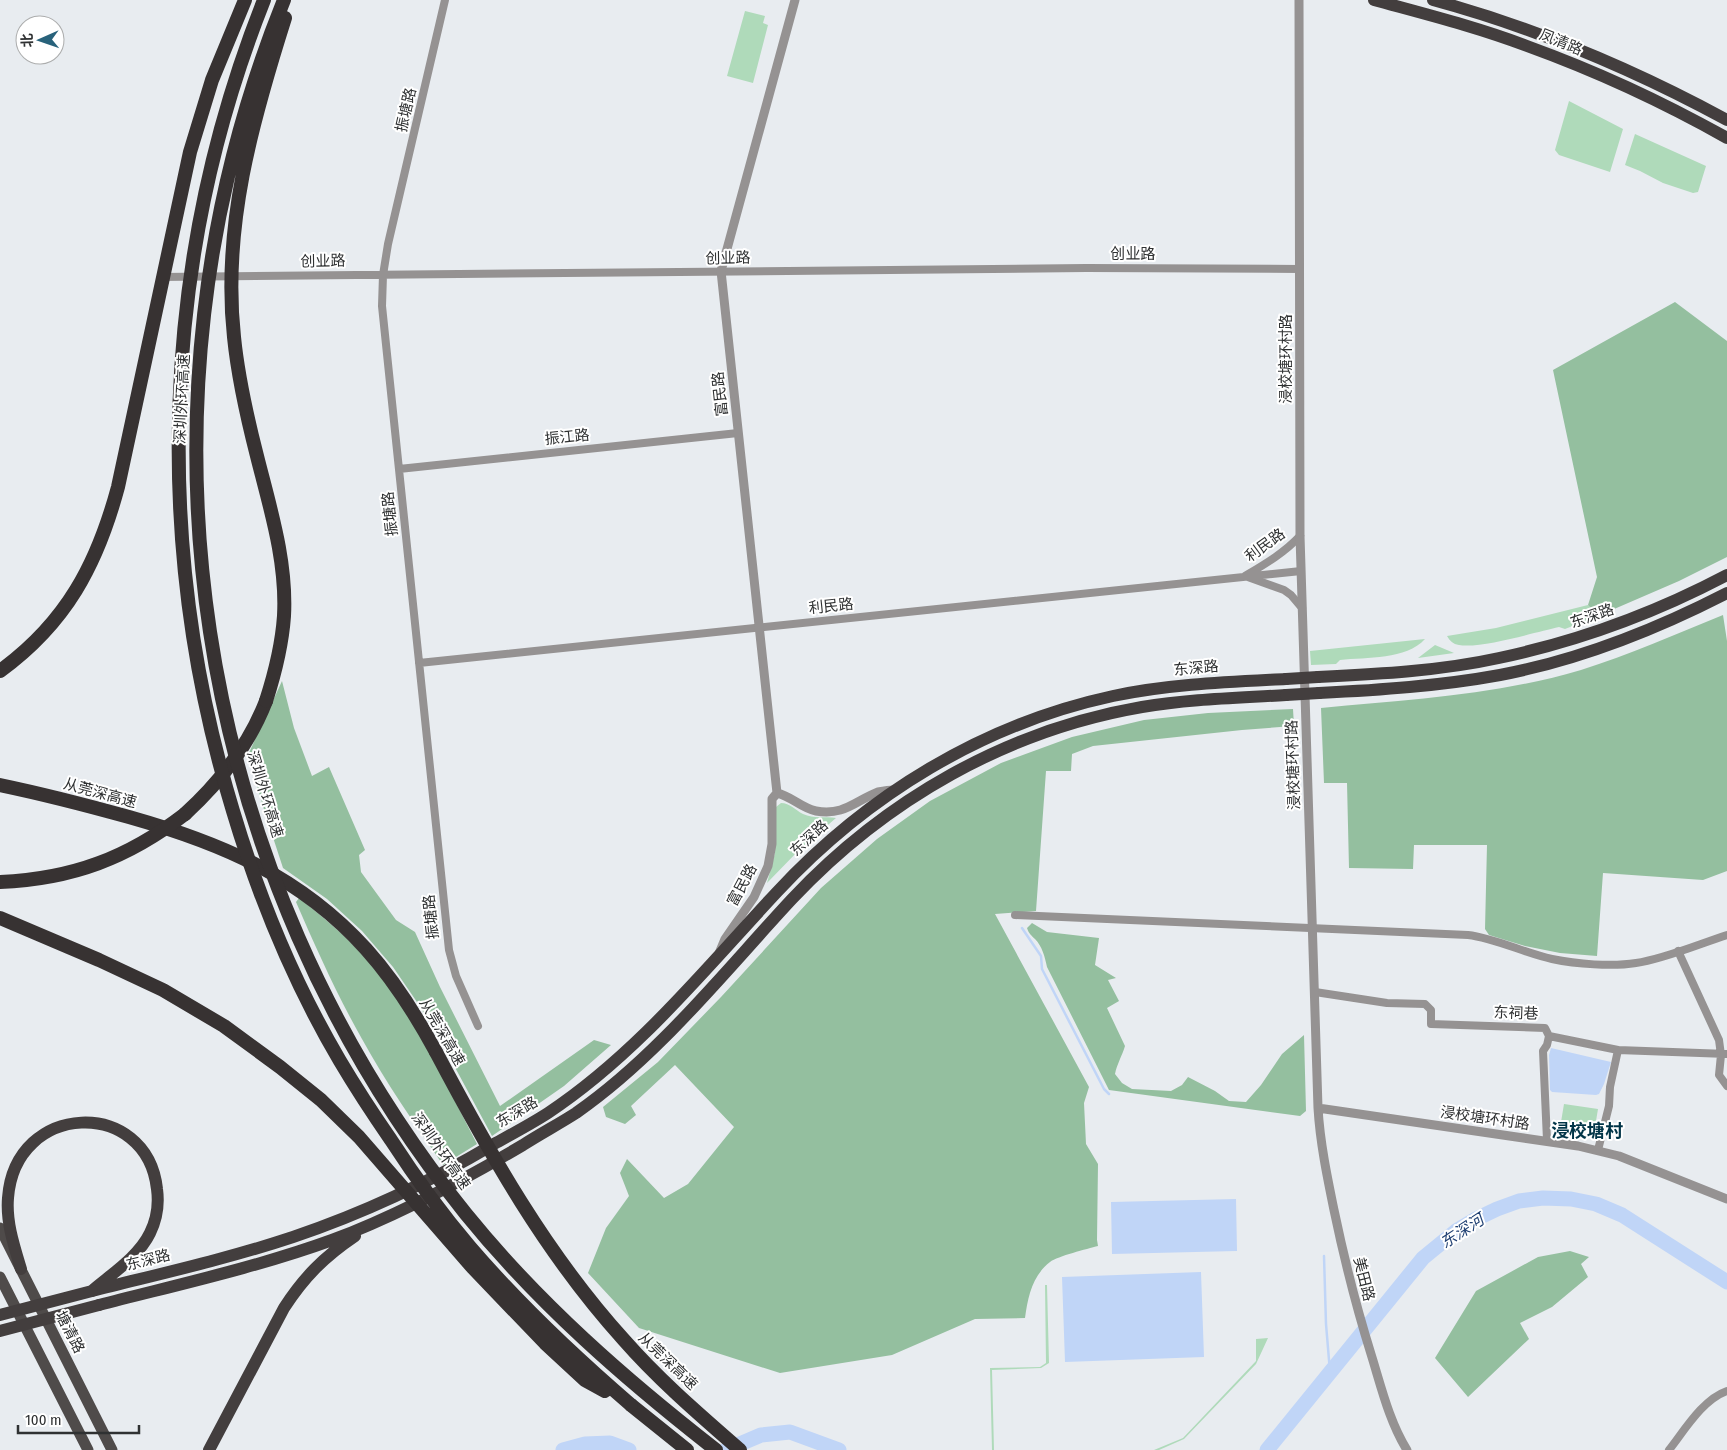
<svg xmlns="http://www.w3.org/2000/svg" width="1727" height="1450" viewBox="0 0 1727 1450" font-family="'Fira Sans Condensed','Noto Sans SC',sans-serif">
<rect width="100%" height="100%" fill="#e8ecf0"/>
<path fill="#afdaba" d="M745 11 765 16 763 23 768 25 753 83 727 76Z
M1569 101 1623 129 1610 172 1559 155 1555 150Z
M1635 134 1706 166 1698 192 1693 193 1663 183 1640 171 1625 165Z
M1588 605 1598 616 1565 629 1559 627C1536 632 1480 649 1459 645 1453 644 1450 641 1447 636L1496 628Z
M1425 639C1406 660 1367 657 1340 660L1336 664 1311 665 1310 651Z
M1435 645 1454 653 1418 658Z
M781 803C790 803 795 810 803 814 814 819 825 816 836 818L800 849 767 883 775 853 776 807Z
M1564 1104 1598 1109 1595 1127 1561 1122Z
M1045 1285H1047L1049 1363 1041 1368 992 1370 994 1450H992L990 1368 1040 1367 1046 1363Z
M1268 1338 1256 1364 1184 1439 1159 1450H1154L1183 1438 1256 1361V1339Z"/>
<path fill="#94bf9f" d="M1675 302 1727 341V557L1679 581 1598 616 1588 605 1597 577 1553 370Z
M1723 615 1727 641V871L1703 880 1603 873 1597 956 1560 953 1525 946 1489 935 1485 929 1487 845H1414L1413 869 1349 868 1347 783H1324L1321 708C1408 700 1497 695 1581 670 1629 655 1676 634 1723 615Z
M282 681 294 728 312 776 329 767 365 850 359 855 361 872 396 920 415 932 440 987 500 1106 594 1040 611 1045 564 1086 492 1136 444 1047 419 1005 393 967 362 931 327 899 283 868 265 813 248 755Z
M1293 709 1294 726 1242 730 1093 746 1072 754 1071 771H1046L1036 911 995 914 1089 1087 1084 1103 1086 1144 1098 1164 1097 1240 1098 1246C1087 1249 1058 1256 1050 1262 1032 1276 1028 1297 1025 1318L975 1319 892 1355 780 1373 639 1328 588 1273 606 1228 629 1196 620 1173 627 1159 664 1198 688 1184 734 1127 675 1065 631 1106 636 1115 625 1124 606 1117 603 1107 658 1062 721 997 821 888 877 839 930 801 1001 763 1072 737 1144 720 1208 713Z
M299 898C319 914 339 930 356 948 410 1003 442 1077 477 1144L443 1165C415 1124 386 1083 362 1039 337 995 316 948 296 902Z
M1032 923 1047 932 1099 938 1095 965 1116 978 1108 980 1119 1001 1107 1008 1125 1046C1122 1056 1117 1064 1115 1074L1122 1083 1132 1089 1171 1091 1182 1085 1188 1077 1215 1091 1229 1101 1246 1102 1261 1085 1282 1054 1304 1035 1306 1111 1300 1116 1109 1090 1047 967C1045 957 1042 946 1035 939 1031 935 1029 934 1027 928Z
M1570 1251 1589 1257 1581 1264 1588 1277 1552 1307 1520 1323 1529 1339 1468 1397 1435 1358 1476 1291 1538 1257Z"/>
<path fill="#c0d5f7" d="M1551 1048 1611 1062 1604 1084 1599 1094 1596 1095 1552 1092 1550 1090 1549 1055Z
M1236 1199 1237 1251 1112 1254 1111 1202Z
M1201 1272 1204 1357 1065 1362 1062 1277Z"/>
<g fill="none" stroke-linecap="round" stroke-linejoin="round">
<path stroke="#c0d5f7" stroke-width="2.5" d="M1022 928 1041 956 1042 969 1104 1089 1109 1094
M1324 1256 1326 1324 1330 1372"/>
<path stroke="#c0d5f7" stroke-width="15" d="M563 1450 585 1444 610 1443 629 1450
M726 1450 761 1435 790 1432 839 1450
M1267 1450 1423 1258 1456 1231 1476 1219 1497 1209 1519 1201 1543 1198 1571 1199 1596 1204 1622 1215 1727 1282"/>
<path stroke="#959292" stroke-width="8" d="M445 0 388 244 383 275 382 306 449 950 456 976 478 1026
M161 277 1086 268 1300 269
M399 469 738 433
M1300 536C1284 553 1265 564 1245 576L1284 590 1291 595 1302 608
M419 663 1301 571
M1015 915 1468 935C1495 938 1524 953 1552 959 1576 964 1612 967 1636 963 1664 959 1699 944 1727 935
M1678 951 1719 1040 1721 1055 1719 1075 1727 1086
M1315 992 1387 1003 1425 1004 1431 1010V1024L1545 1028 1549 1036 1618 1050 1727 1054
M1547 1140 1543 1051 1547 1045 1549 1036
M1598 1150 1609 1106 1610 1087 1618 1050
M1669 1450C1684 1431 1703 1399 1727 1391"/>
<path stroke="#959292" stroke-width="9" d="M1299 0 1300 536 1318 1108 1578 1146 1619 1156 1727 1199
M777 793 721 271 795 0
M720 951 725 939 754 897 768 866 772 844V799L777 793C791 796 801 808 816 811 844 816 855 801 878 792 883 791 889 790 894 790
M1318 1108C1320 1142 1327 1176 1334 1210 1344 1258 1356 1306 1371 1354 1381 1386 1389 1421 1407 1450"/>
<path stroke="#4f4b4a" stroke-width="11" d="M0 1228 112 1450
M0 1277 88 1450"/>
<path stroke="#433e3e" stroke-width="12" d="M1374 0C1425 14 1477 27 1527 46 1596 71 1663 102 1727 138
M1433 0C1536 28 1633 69 1727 120
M1318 677C1379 674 1440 671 1499 658 1579 641 1655 613 1727 575
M1319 693C1379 690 1440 686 1500 675 1579 660 1655 630 1727 593
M21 1269C14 1246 6 1222 8 1198 15 1101 147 1097 157 1189 159 1204 157 1219 150 1233 139 1256 113 1273 94 1289
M92 1291C159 1274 227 1259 293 1237 364 1213 430 1182 494 1144 512 1134 531 1124 548 1113 637 1054 705 969 777 892 867 795 983 724 1113 696 1170 684 1228 682 1286 679
M99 1305C176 1285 258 1267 332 1240 399 1215 462 1181 523 1145 540 1134 559 1124 576 1113 658 1056 724 972 792 899 885 800 1007 730 1142 707 1190 699 1238 698 1286 695
M209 1450 284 1308C304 1277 324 1257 355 1236"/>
<path stroke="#373232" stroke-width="14" d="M0 785C43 794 86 805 129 817 221 843 300 876 366 949 394 980 416 1015 436 1052
M185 814C220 782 249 745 266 701
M631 1405 687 1450"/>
<path stroke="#433e3e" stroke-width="12" d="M1286 679 1318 677
M1286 695 1319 693
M0 1315 92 1291
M0 1331 99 1305"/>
<path stroke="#373232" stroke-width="14" d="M264 0C161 259 152 544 233 811 259 898 294 983 340 1061 356 1088 373 1114 391 1140 415 1177 441 1213 470 1247 519 1304 574 1356 631 1405
M284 0C119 408 191 872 466 1214 539 1304 625 1379 716 1450
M0 671C66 623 97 565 118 487L190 152 212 80 245 0
M266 701C275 673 282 645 284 616 287 561 270 508 257 456 247 417 238 377 234 337 222 227 252 122 285 18
M0 882C72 879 128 858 185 814
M0 918 99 960 163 990 224 1026 280 1067 321 1100 359 1137 473 1268 545 1343 585 1380 605 1391
M436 1052C490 1154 546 1254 624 1340 659 1380 700 1415 740 1450"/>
</g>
<g text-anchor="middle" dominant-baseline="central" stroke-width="4" stroke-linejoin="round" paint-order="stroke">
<g font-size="15" fill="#2f3132" stroke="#fff">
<text transform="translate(1561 42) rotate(22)">凤清路</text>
<text transform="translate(406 110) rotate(-77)">振塘路</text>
<text x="1133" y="254">创业路</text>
<text transform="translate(728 258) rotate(-1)">创业路</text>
<text transform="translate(323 261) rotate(-1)">创业路</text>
<text transform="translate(1286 359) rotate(-90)">浸校塘环村路</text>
<text transform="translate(720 394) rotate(-96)">富民路</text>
<text transform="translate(182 399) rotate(-87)">深圳外环高速</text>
<text transform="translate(567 437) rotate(-6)">振江路</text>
<text transform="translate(390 514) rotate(-96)">振塘路</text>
<text transform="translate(1265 545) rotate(-36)">利民路</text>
<text transform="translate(831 606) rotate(-6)">利民路</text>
<text transform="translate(1592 616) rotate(-19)">东深路</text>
<text transform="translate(1196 668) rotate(-5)">东深路</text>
<text transform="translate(1293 765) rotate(-92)">浸校塘环村路</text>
<text transform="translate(100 793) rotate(15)">从莞深高速</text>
<text transform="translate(265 794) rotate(73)">深圳外环高速</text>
<text transform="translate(809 838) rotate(-43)">东深路</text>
<text transform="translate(742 885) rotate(-62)">富民路</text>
<text transform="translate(431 917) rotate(-96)">振塘路</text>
<text transform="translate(1516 1013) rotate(2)">东祠巷</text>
<text transform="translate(442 1032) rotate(60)">从莞深高速</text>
<text transform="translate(517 1112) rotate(-31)">东深路</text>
<text transform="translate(1485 1118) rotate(8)">浸校塘环村路</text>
<text transform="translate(441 1151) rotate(55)">深圳外环高速</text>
<text transform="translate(148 1260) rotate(-14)">东深路</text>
<text transform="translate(1364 1279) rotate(76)">美田路</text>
<text transform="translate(70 1332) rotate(63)">塘清路</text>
<text transform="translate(668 1361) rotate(44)">从莞深高速</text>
</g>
<g font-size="16" font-style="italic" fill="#214173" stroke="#fff">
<text transform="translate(1462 1231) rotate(-33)">东深河</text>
</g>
<g font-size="18" font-weight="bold" fill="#003447" stroke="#fff">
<text x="1587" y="1131">浸校塘村</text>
</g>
</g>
<g transform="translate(40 40) rotate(268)"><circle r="24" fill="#ffffff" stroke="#acadad"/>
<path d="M0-4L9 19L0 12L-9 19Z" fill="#28627b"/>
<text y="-8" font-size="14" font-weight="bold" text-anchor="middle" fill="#2f3132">北</text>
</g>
<path d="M18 1425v8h121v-8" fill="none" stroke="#2f3132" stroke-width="2.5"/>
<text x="25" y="1425" font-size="15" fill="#2f3132" stroke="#ffffff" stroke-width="4" paint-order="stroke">100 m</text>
</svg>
